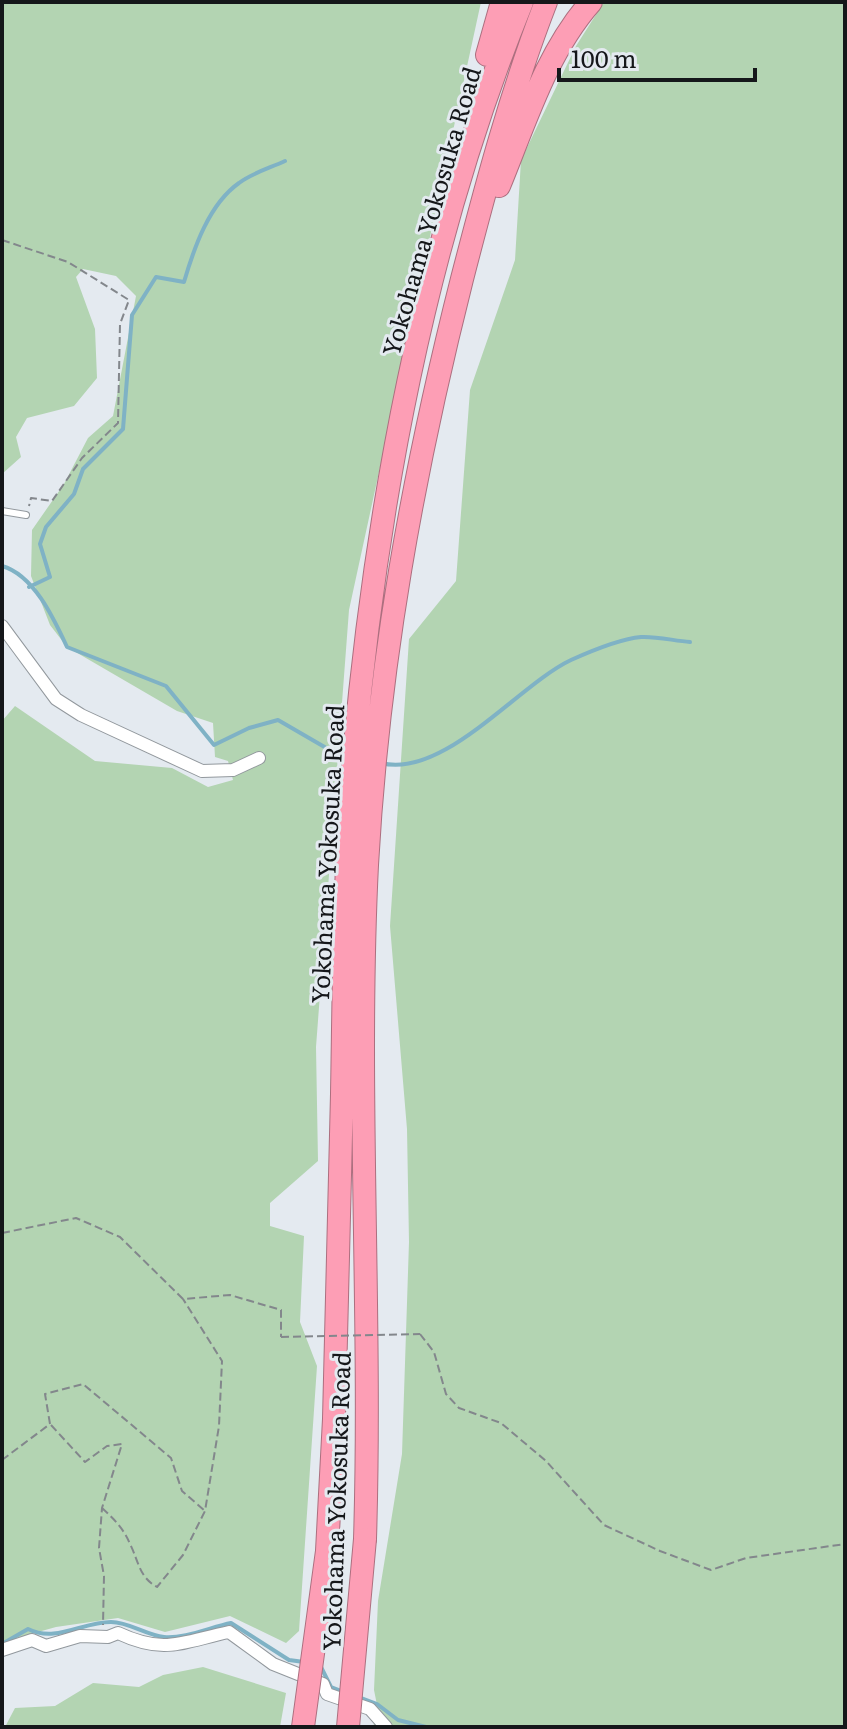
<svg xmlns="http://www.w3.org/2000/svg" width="847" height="1729" viewBox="0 0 847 1729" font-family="Literata,serif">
<rect width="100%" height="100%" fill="#e4eaf0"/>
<path fill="#b3d4b2" d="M2 2H481L349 610 316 1047 318 1161 270 1203V1226L304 1236 300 1322 317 1366 299 1631 286 1643 230 1616 165 1632 118 1618 56 1627 2 1642V721L15 706 95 761 172 768 208 787 233 780 228 761 215 757 213 723 177 711 67 647 50 625 31 576 32 530 64 484 88 438 113 416 136 296 116 276 83 269 76 277 95 329 97 378 74 406 27 418 16 437 21 457 2 474Z
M604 2H845V1727H373L378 1710 374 1690 378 1601 402 1454 409 1242 407 1129 390 926 409 639 456 581 470 390 515 260 521 160 576 46Z
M203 1667 286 1693 280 1727H5L15 1708 55 1706 93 1683 139 1687 163 1675Z"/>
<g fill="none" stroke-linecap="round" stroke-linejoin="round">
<path stroke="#7fb2c5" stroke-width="4" d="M2 566C34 575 54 619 67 647L166 686 214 745 249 728 278 720 328 749 346 754
M29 587 50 577 40 544 46 527 74 494 83 469 123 429 132 315 156 277 184 282C194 248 209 204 239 183 252 173 270 168 285 161
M381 763C444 779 518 685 571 660 591 651 619 639 641 637 656 636 675 641 690 642
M2 1644 28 1629C56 1643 82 1622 111 1622 129 1622 146 1635 164 1637 184 1639 211 1627 231 1623L289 1660 304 1662
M320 1665 331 1687 344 1692
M356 1696 377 1704 398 1720 426 1727"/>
<defs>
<path id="service" d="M2 511 26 515"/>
<path id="minor" d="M2 626 56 699 81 715 202 771 233 770 259 758
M2 1650 32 1640 46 1646 80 1636 108 1637 118 1633C165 1655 182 1642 229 1632L273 1664 323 1684 327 1694 370 1709 386 1727"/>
<path id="motorway" d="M487 55 502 2
M499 186C525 123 546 53 591 2
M334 1419C337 1310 340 1202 342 1094 344 980 344 867 354 754 377 499 425 240 522 2
M365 1539C372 1315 356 1090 367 865 378 665 413 473 462 279 486 186 511 92 546 2"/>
</defs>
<use href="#service" stroke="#92989d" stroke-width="8"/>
<use href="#minor" stroke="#92989d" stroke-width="14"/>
<use href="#motorway" stroke="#ac6f7f" stroke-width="24"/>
<path stroke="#83878c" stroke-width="2" stroke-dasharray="8 4" stroke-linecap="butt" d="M2 240 68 262 129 300 120 324 118 423 82 458 52 501 31 498 29 506
M2 1233 76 1218 120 1237 183 1299 230 1295 281 1310V1337
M420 1334 434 1352 446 1394 459 1408 501 1423 546 1461 604 1525 660 1551 711 1570 746 1558 845 1544
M51 1425 85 1462 107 1446 122 1444 102 1508 99 1548 104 1576 103 1625
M2 1460 50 1424 45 1394 83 1384 171 1458 182 1491 204 1510
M102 1508C114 1519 124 1529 130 1544 139 1562 139 1577 157 1587L183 1555 205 1511 219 1426 222 1361 183 1299"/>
<use href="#service" stroke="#fff" stroke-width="6"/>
<use href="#minor" stroke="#fff" stroke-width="12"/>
<use href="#motorway" stroke="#fd9eb5" stroke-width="22"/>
<defs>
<path id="motorway-bridge" d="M303 1727 327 1551 334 1419
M348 1727 365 1539"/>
</defs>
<use href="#motorway-bridge" stroke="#ac6f7f" stroke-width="24" stroke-linecap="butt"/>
<path stroke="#83878c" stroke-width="2" stroke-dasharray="8 4" stroke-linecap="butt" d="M281 1337 420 1334"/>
<use href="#motorway-bridge" stroke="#fd9eb5" stroke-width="22"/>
</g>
<g text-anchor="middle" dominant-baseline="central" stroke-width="6" stroke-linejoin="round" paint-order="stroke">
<g font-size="24" fill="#15171a" stroke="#e4eaf0">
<text transform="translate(430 211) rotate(-74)">Yokohama Yokosuka Road</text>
<text transform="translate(326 854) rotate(-87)">Yokohama Yokosuka Road</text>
<text transform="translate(335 1501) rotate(-88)">Yokohama Yokosuka Road</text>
</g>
</g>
<rect width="847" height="1729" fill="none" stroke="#15171a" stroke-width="8"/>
<path d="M559 68v12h196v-12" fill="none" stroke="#15171a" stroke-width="4"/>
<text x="571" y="68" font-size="24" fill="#15171a" stroke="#e4eaf0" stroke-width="6" paint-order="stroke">100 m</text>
</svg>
